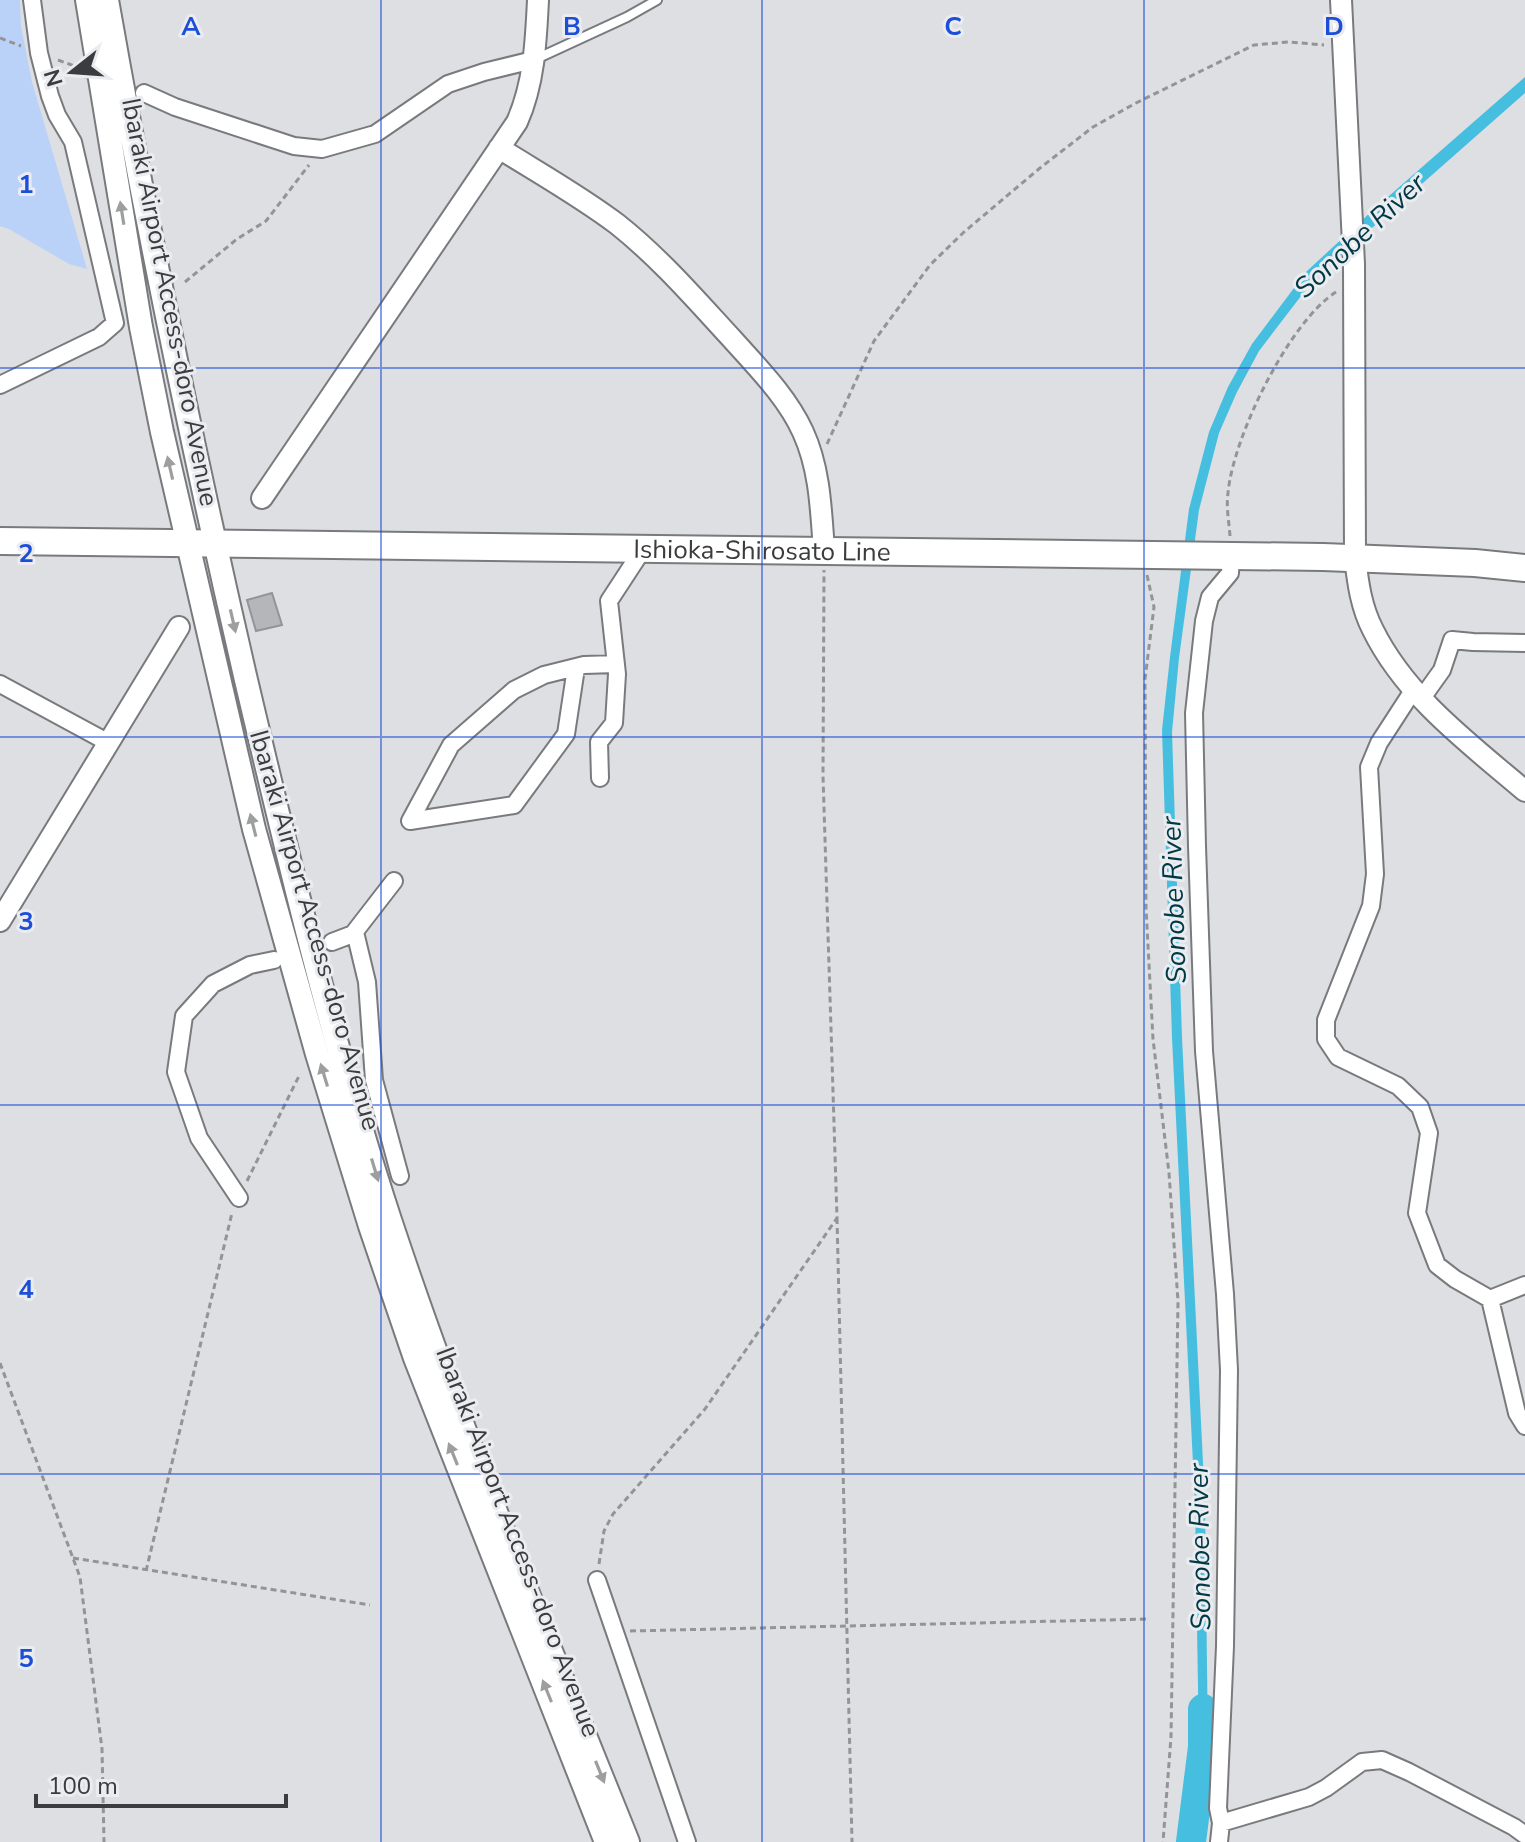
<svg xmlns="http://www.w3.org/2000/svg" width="1525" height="1842" viewBox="0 0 1525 1842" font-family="'Nunito Sans',sans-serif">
<rect width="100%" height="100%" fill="#dddfe2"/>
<path fill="#bbd2f8" d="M0 0H20L21 26 32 82 87 269 69 264 9 229 0 226Z"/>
<path fill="#46bedf" d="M1525 77V93L1314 279 1259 351 1237 392 1219 433 1199 510 1179 658 1172 732 1182 1038 1205 1503 1208 1747H1199L1195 1504 1172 1038 1162 730 1170 657 1189 509 1209 432 1228 387 1252 344 1306 272 1373 210Z"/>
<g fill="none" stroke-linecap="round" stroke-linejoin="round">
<path stroke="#46bedf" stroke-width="30" d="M1191 1842 1203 1747V1709"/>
</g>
<path fill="#b4b6b9" stroke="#929497" stroke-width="2" d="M272 593 282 625 256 631 247 600Z"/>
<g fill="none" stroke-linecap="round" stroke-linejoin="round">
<path stroke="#bdbec1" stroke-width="16" stroke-dasharray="16 8" stroke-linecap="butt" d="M77 67 106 78"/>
<defs>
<path id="service" d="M536 59 627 17 657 0"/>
<path id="minor" d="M144 93 175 107 294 146 322 149 375 134 448 84 484 72 533 60
M0 385 99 337 115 323 73 142 57 115 50 96 39 53 32 0
M576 668 566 734 514 805 410 821 451 745 514 690 544 675 584 665 616 664
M0 684 109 743
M1414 689 1379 743 1369 767 1375 874 1371 906 1326 1020V1039L1338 1057 1398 1086 1420 1107 1429 1133 1417 1213 1437 1265 1455 1279 1490 1299 1517 1413 1525 1426
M1422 698 1442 670 1452 640 1473 642 1525 643
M600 778 599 742 614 723 617 674 609 601 643 549
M355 932 367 982 374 1080 400 1176
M332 942 353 934 394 881
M239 1198 199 1138 176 1072 184 1016 213 984 250 965 274 960
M1490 1299 1525 1285
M597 1580 687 1842
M1221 1823 1309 1797 1326 1788 1362 1762 1382 1760 1409 1772 1514 1827 1525 1835
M1219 1842 1221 1823 1218 1808 1225 1646 1229 1370 1225 1294 1204 1051 1197 846 1194 713 1204 621 1210 597 1230 573 1231 556"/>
<path id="tertiary" d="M1341 0 1354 264 1355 558C1358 583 1361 607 1373 630 1406 697 1470 744 1525 791
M499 148C539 173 580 196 617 224 660 258 696 300 733 340 758 368 787 397 803 432 820 469 821 510 824 551
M262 498 517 122C534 84 536 42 538 0
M0 921 179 627"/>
<path id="secondary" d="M87 0 141 327 162 432 254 829 317 1054 370 1226 415 1358 606 1842
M107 0C147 228 194 455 246 680 289 862 332 1043 390 1220 460 1431 545 1636 628 1842"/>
<g id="primary">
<path id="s1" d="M0 541 1323 557 1475 563 1525 568"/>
</g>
</defs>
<use href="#service" stroke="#787a7d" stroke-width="12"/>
<use href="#minor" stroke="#787a7d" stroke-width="20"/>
<use href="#tertiary" stroke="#787a7d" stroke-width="24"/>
<use href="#secondary" stroke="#787a7d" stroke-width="26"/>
<use href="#primary" stroke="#787a7d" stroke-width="30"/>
<path stroke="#939496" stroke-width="3" stroke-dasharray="6 4" stroke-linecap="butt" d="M0 38 21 46
M58 60 77 67
M185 282 237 239 266 221 309 165
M827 444 874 341 930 265 964 232 1040 168 1093 127 1136 103 1254 45 1289 42 1324 45
M1230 536C1229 522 1226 507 1228 493 1233 437 1289 322 1336 292
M1147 575 1154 607 1145 679 1146 908 1153 1039 1169 1173 1178 1301 1171 1737 1163 1842
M247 1181 299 1076
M837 1218 852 1842
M0 1363 80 1577 102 1749 104 1842
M73 1558 370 1605
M599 1564 604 1531 613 1514 705 1409 837 1218 823 776 824 570
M146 1571 232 1213
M630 1631 1148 1619"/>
<use href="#service" stroke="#fff" stroke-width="8"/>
<use href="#minor" stroke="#fff" stroke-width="16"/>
<use href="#tertiary" stroke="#fff" stroke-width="20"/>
<use href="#secondary" stroke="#fff" stroke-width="22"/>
<use href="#primary" stroke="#fff" stroke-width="26"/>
</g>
<defs><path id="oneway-solid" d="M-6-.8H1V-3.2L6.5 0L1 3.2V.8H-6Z" transform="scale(2)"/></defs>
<g fill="#9d9e9e">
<use href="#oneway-solid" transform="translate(122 213) rotate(-99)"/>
<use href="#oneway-solid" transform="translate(170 468) rotate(-103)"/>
<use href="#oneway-solid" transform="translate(233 621) rotate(77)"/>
<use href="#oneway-solid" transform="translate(253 825) rotate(-104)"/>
<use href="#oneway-solid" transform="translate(324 1075) rotate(-107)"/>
<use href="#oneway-solid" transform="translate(375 1170) rotate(73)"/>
<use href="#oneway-solid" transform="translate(453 1454) rotate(-112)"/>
<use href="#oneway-solid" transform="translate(547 1691) rotate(-112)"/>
<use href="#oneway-solid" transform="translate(600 1772) rotate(68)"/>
</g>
<path fill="none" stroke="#1d4ed8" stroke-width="2" stroke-opacity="0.55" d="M381 0V1842M762 0V1842M1144 0V1842M0 368H1525M0 737H1525M0 1105H1525M0 1474H1525"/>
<g text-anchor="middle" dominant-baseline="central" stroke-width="6" stroke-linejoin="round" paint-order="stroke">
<g font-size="26" fill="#3b3c3d" stroke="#eaecf0">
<text transform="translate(170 302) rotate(79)">Ibaraki Airport Access-doro Avenue</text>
<text stroke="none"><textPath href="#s1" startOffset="762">Ishioka-Shirosato Line</textPath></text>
<text transform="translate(315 930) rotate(74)">Ibaraki Airport Access-doro Avenue</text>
<text transform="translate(518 1542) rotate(69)">Ibaraki Airport Access-doro Avenue</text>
</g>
<g font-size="28" font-style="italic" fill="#003845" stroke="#eaecf0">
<text transform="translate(1360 236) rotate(-43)">Sonobe River</text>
<text transform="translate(1174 900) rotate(-92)">Sonobe River</text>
<text transform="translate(1200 1547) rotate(-91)">Sonobe River</text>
</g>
</g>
<g font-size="26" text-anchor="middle" font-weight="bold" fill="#1d4ed8" stroke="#eaecf0" stroke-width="6" stroke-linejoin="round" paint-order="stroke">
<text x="191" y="35">A</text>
<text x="572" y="35">B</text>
<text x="953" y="35">C</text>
<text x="1334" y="35">D</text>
<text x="26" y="193">1</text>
<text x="26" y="562">2</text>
<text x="26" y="930">3</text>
<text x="26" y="1298">4</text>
<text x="26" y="1667">5</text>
</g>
<g transform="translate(72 72) rotate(253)" stroke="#eaecf0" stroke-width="6" paint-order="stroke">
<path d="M0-6L14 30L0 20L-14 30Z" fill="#3b3c3d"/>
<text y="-12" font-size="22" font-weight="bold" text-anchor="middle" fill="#3b3c3d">N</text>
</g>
<path d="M36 1794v12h250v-12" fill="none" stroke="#3b3c3d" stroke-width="4"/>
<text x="48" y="1794" font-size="24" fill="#3b3c3d" stroke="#eaecf0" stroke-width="6" paint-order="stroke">100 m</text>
</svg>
